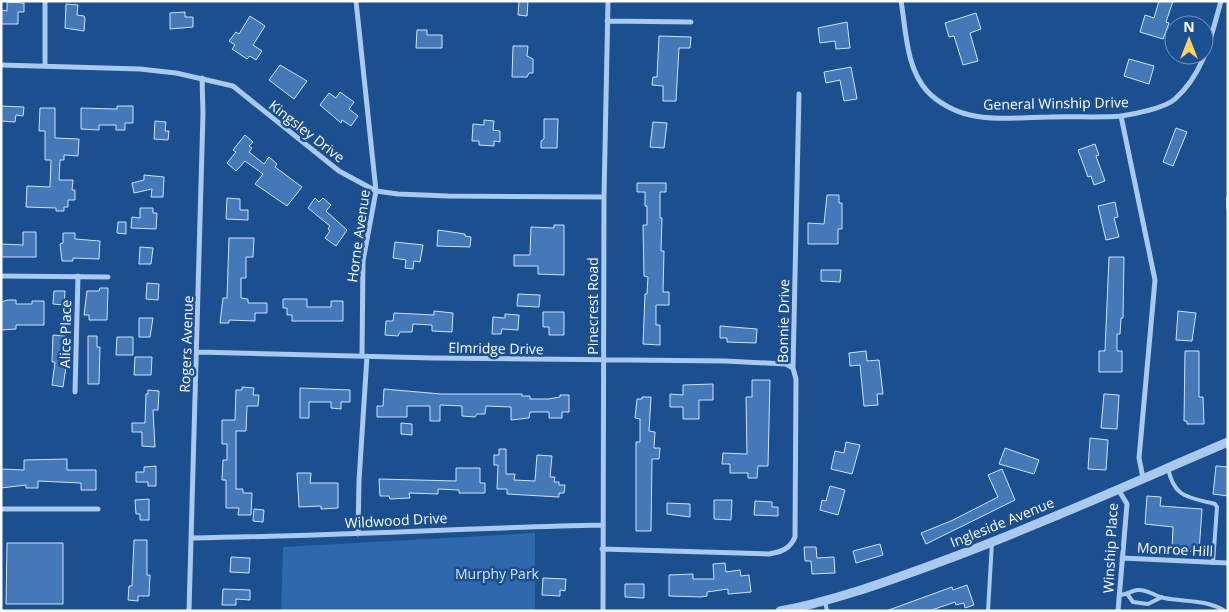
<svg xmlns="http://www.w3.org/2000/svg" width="1229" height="612" viewBox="0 0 1229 612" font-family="'Open Sans',sans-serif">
<rect width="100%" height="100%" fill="#1b4f8f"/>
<path fill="#2e69ad" d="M535 533V611H281L283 547Z"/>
<path fill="#4478b7" stroke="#cfe3fa" d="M519 1H528L527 16 518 15Z
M1159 1H1173L1166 22 1169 23 1163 39 1140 32 1145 15 1154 18Z
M7 2 24 3V12H18V24H1V10L7 11Z
M66 4 78 5 77 15 84 16 85 19 84 31 65 28Z
M185 12V17H193V27L170 29V13Z
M976 13 981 29 970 33 978 61 963 65 954 36 949 37 945 23Z
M250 16 265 26 253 45 262 51 256 60 250 56 247 59 232 49 235 45 229 41 236 32 239 34Z
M847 22 850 48 836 49 835 41 820 43 818 28Z
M417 30H427V35H442V48H416Z
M659 36 691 37 690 48H679L676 101H663V86L652 85 653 77H657Z
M513 46H528L527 56 533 59V73H529L527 77H512Z
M1129 59 1154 66 1149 84 1124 76Z
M280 65 307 81 294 99 269 80Z
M851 67 857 99 844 101 840 80 826 83 824 72Z
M340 92 354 102 349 109 358 116 351 126 342 120 341 123 320 105 329 93 336 98Z
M1 106 24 107 23 116 16 115 15 122 1 121Z
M117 106H133V123H125V130H116V125H99V130L81 129V108L117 109Z
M40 108H55V138L79 139 78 156 64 155V160H60L59 180H73L72 190H75V200H68V207H64V211H56V208L26 207 27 186 50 187 51 160H45V131H39Z
M544 119H558L557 148H541V141L544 139Z
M484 120 494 121 493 130 500 131V142L494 141V146L479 145V141H472L473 124 484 125Z
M155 121 166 122 165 131H169L168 140 154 139Z
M653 122 667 123 664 148 650 147Z
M1176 128 1187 132 1173 166 1163 162Z
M245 135 253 142 249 146 252 148 249 152 264 164 269 157 277 164 275 167 302 187 287 206 255 184 263 174 245 161 236 171 227 163 236 152 233 150Z
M1095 144 1099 155 1096 156 1105 181 1094 185 1091 176 1088 177 1078 150Z
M144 175 164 177 163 197H151L152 189 134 193 132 183 144 180Z
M637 183H666V192H660V218H662L661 251H664L663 292H669V305H656V325H660V345L643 344 645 294H647L648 277 644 276 643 225H647V206H645V192H637Z
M827 195H839V203H842V229H838V244H808V223L824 224Z
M227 198 240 199V210H248V220L226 219Z
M315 198 319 202 323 198 331 205 326 211 347 230 336 246 325 238 330 231 328 229 330 226 308 208Z
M1115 202 1118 217 1114 218 1119 237 1106 240 1098 206Z
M140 208H153V213H157L156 229 131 228 132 217 140 218Z
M118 222H126V234L117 233Z
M554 225H564V275L538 274V266H514V255H530L531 227 554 228Z
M438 230 465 234V236L471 237 470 247 437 246Z
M23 232H36V257H1V244L23 245Z
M63 233H75V239L100 241 99 259 73 258V261H62L60 244 63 243Z
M229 238H254L253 257H246V278H241V298L248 299V303H267V313H255V321L229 320V323H220L223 298H227Z
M395 242 423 245 420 262 414 261 413 269 405 268 406 260 393 258Z
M140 247 153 248 151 264H139Z
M1109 257H1124L1123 318H1121L1120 334H1117V351H1122V372H1099V351H1105Z
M821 270H841L840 282 821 281Z
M147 283 159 284 158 300 146 299Z
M100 288H108L107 320H89V315H84L87 291H99Z
M54 291H65L64 305 53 304Z
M518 294 540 295 539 307 517 306Z
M283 299H307V307H331V301H343V321H292V315H287V308H283Z
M8 300H16V304H32V301H44V325H16V329L1 330V302Z
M434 311 453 313 452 332 432 331V325L413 324 412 332H400L398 336 385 335 386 321H393L394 313 434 315Z
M1178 311 1196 313 1192 341 1176 340Z
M543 312H564V335H549V327H543Z
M505 314 519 315 518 330 502 329 501 334H492L493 317 505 318Z
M139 318H153L150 337H139Z
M720 326 757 329 756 343 727 342V338H720Z
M53 335 65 336 66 367 63 387 52 385 55 362H52Z
M88 336H97V347H100L99 384H88Z
M117 337H133V355H116Z
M866 351 867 361 879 360 883 394H877L878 405 864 406 860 365 850 366 849 353Z
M1185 351H1199V397H1203L1204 424H1187V421H1184Z
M135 357H152L151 375H134Z
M752 380H770L768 466H758L757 478H748V473H730V464H722L723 453 747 454 746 397H752Z
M713 384V400H699V419H683V407H670V394L683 395V385Z
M242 387 254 388 253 395H259L258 406H247L246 431H236V489H243V493H252L251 515H238L239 508H226V480H222L223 460H227V444H222V420H235L236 390H242Z
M300 388 350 390V402H341V409L331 408V402H309V418H300Z
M384 389 441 394H522V396H530V399H548L560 397V395H569V412H562V418H549V412H530L529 418 511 420V407L486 406 485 414H477L475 417 462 416V406L440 405V421H430V406H407V417H377V406H383Z
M148 390 159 391 158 410H153L155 447 142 446V432H132V423H145L146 394H148Z
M1104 394 1119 395 1117 429 1101 428Z
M642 397H651L649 431 655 432 654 448H660L659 459H652L651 531H636V442H640V419L635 418 637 399H642Z
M401 423 412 424V435L401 434Z
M1090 438 1108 440 1106 470 1088 469Z
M846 442 860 445 852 474 831 469 835 451 844 453Z
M1005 448 1039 460 1034 474 999 464Z
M499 449H506V474H515L514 480 535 481 537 455 552 456 550 477H555L554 482H559V485H565L564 493H559V497L507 494V489H497L498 465H494V455H499Z
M67 459V470H96V490H81V483L38 481V488H26V485L1 488V469L24 470V460Z
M156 466V486H148V482H136V472H144V467Z
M1216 466 1228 467V496L1213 494Z
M456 468H480V483H485V493H459V490L438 489V494L409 493 410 498 390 499 389 496H380L379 479 456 481Z
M1002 469 1015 500 926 544 921 533 951 521 998 497 988 475Z
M297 473H311L310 483H338V508L321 509V506L299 507Z
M830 486 845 490 838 515 820 510 822 500 826 501Z
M1147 496 1161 497 1160 506 1202 509 1199 552 1172 550 1173 527 1145 524Z
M149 499V520H140V514H136L135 500Z
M714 500H732L731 520 714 519Z
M755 501 772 502V507H778V516L754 515Z
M667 503 690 504V517L667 514Z
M254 509 264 510 263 522 253 521Z
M134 540H147V575H150L149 596H138V601L128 600 129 586H132Z
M7 543H63V604H6Z
M880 544 883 555 856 563 853 551Z
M804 547H816L817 558 834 557 835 573 812 574 811 561H805Z
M231 557 250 558 249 573 230 572Z
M725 563 726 572 740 570 741 576 749 575 751 592 728 594V589L707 592V596L701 597 669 596V575L693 574V579H714L713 564Z
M543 578 566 579 565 591 560 590V596L542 595Z
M625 584H644V598L625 597Z
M967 585 974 605 965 608 964 603 956 605 955 602 929 611H886L952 587 953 590Z
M223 589 250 590V600L236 599V605H222Z"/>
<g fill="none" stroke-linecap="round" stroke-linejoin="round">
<path stroke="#a9c9ee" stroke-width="4" d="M1228 198V208
M1168 468C1174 498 1188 497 1215 504L1217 507 1213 563
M1119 595C1127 595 1131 591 1137 590 1148 589 1154 596 1164 598 1185 602 1205 599 1225 611
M1128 595 1133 602 1148 604 1162 597
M825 601 827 611
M988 611 992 542"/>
<path stroke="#a9c9ee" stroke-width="5" d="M45 1V65
M356 1 376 191 363 261 362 356
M901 1C906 30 906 68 927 91 937 102 955 112 970 115 995 121 1023 117 1049 117 1073 116 1098 118 1121 116 1135 114 1165 108 1175 99 1204 73 1211 37 1221 1
M607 21 691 22
M1 65 140 69 176 73 233 86 339 171 376 191 398 194 448 196 604 197
M1121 116 1155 280 1139 458 1143 478
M1 276 108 277
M197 352 433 358 725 361 786 364 793 368
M75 392 78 276
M1 509H98
M358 534 359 481 367 356
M192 538C329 536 465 528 601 525
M602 549 769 554C781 552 790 549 795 537L796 379 793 368 799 94
M1122 558 1227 563
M189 611 203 113 202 78
M603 611 604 197 608 1
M1118 611 1127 504 1118 489"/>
<path stroke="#a9c9ee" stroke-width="9" d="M780 611C835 601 888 581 940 562 1037 526 1132 483 1228 442"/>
</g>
<g text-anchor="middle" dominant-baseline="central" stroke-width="5" stroke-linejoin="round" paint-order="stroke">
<g font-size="14" fill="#fff" stroke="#1b4f8f">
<text transform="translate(1056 103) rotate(-1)">General Winship Drive</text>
<text transform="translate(307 131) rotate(38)">Kingsley Drive</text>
<text transform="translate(358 236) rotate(-82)">Horne Avenue</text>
<text transform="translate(592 306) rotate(-90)">Pinecrest Road</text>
<text transform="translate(783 321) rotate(-89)">Bonnie Drive</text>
<text transform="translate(65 334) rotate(-89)">Alice Place</text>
<text transform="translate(186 344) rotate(-88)">Rogers Avenue</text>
<text transform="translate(496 348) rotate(1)">Elmridge Drive</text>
<text transform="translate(396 520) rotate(-3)">Wildwood Drive</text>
<text transform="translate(1002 522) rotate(-22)">Ingleside Avenue</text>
<text transform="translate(1110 548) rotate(-87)">Winship Place</text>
<text transform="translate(1175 549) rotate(3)">Monroe Hill</text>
</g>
<g font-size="14" fill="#cfe3fa" stroke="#1b4f8f">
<text x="497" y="573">Murphy Park</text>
</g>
</g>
<rect width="1229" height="612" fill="none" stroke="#ffffff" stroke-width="5"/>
<g transform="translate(1189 40)"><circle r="24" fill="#1b4f8f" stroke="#7695bc"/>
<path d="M0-4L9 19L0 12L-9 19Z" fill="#ffd166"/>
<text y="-8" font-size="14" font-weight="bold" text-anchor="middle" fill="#ffffff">N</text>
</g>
</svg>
